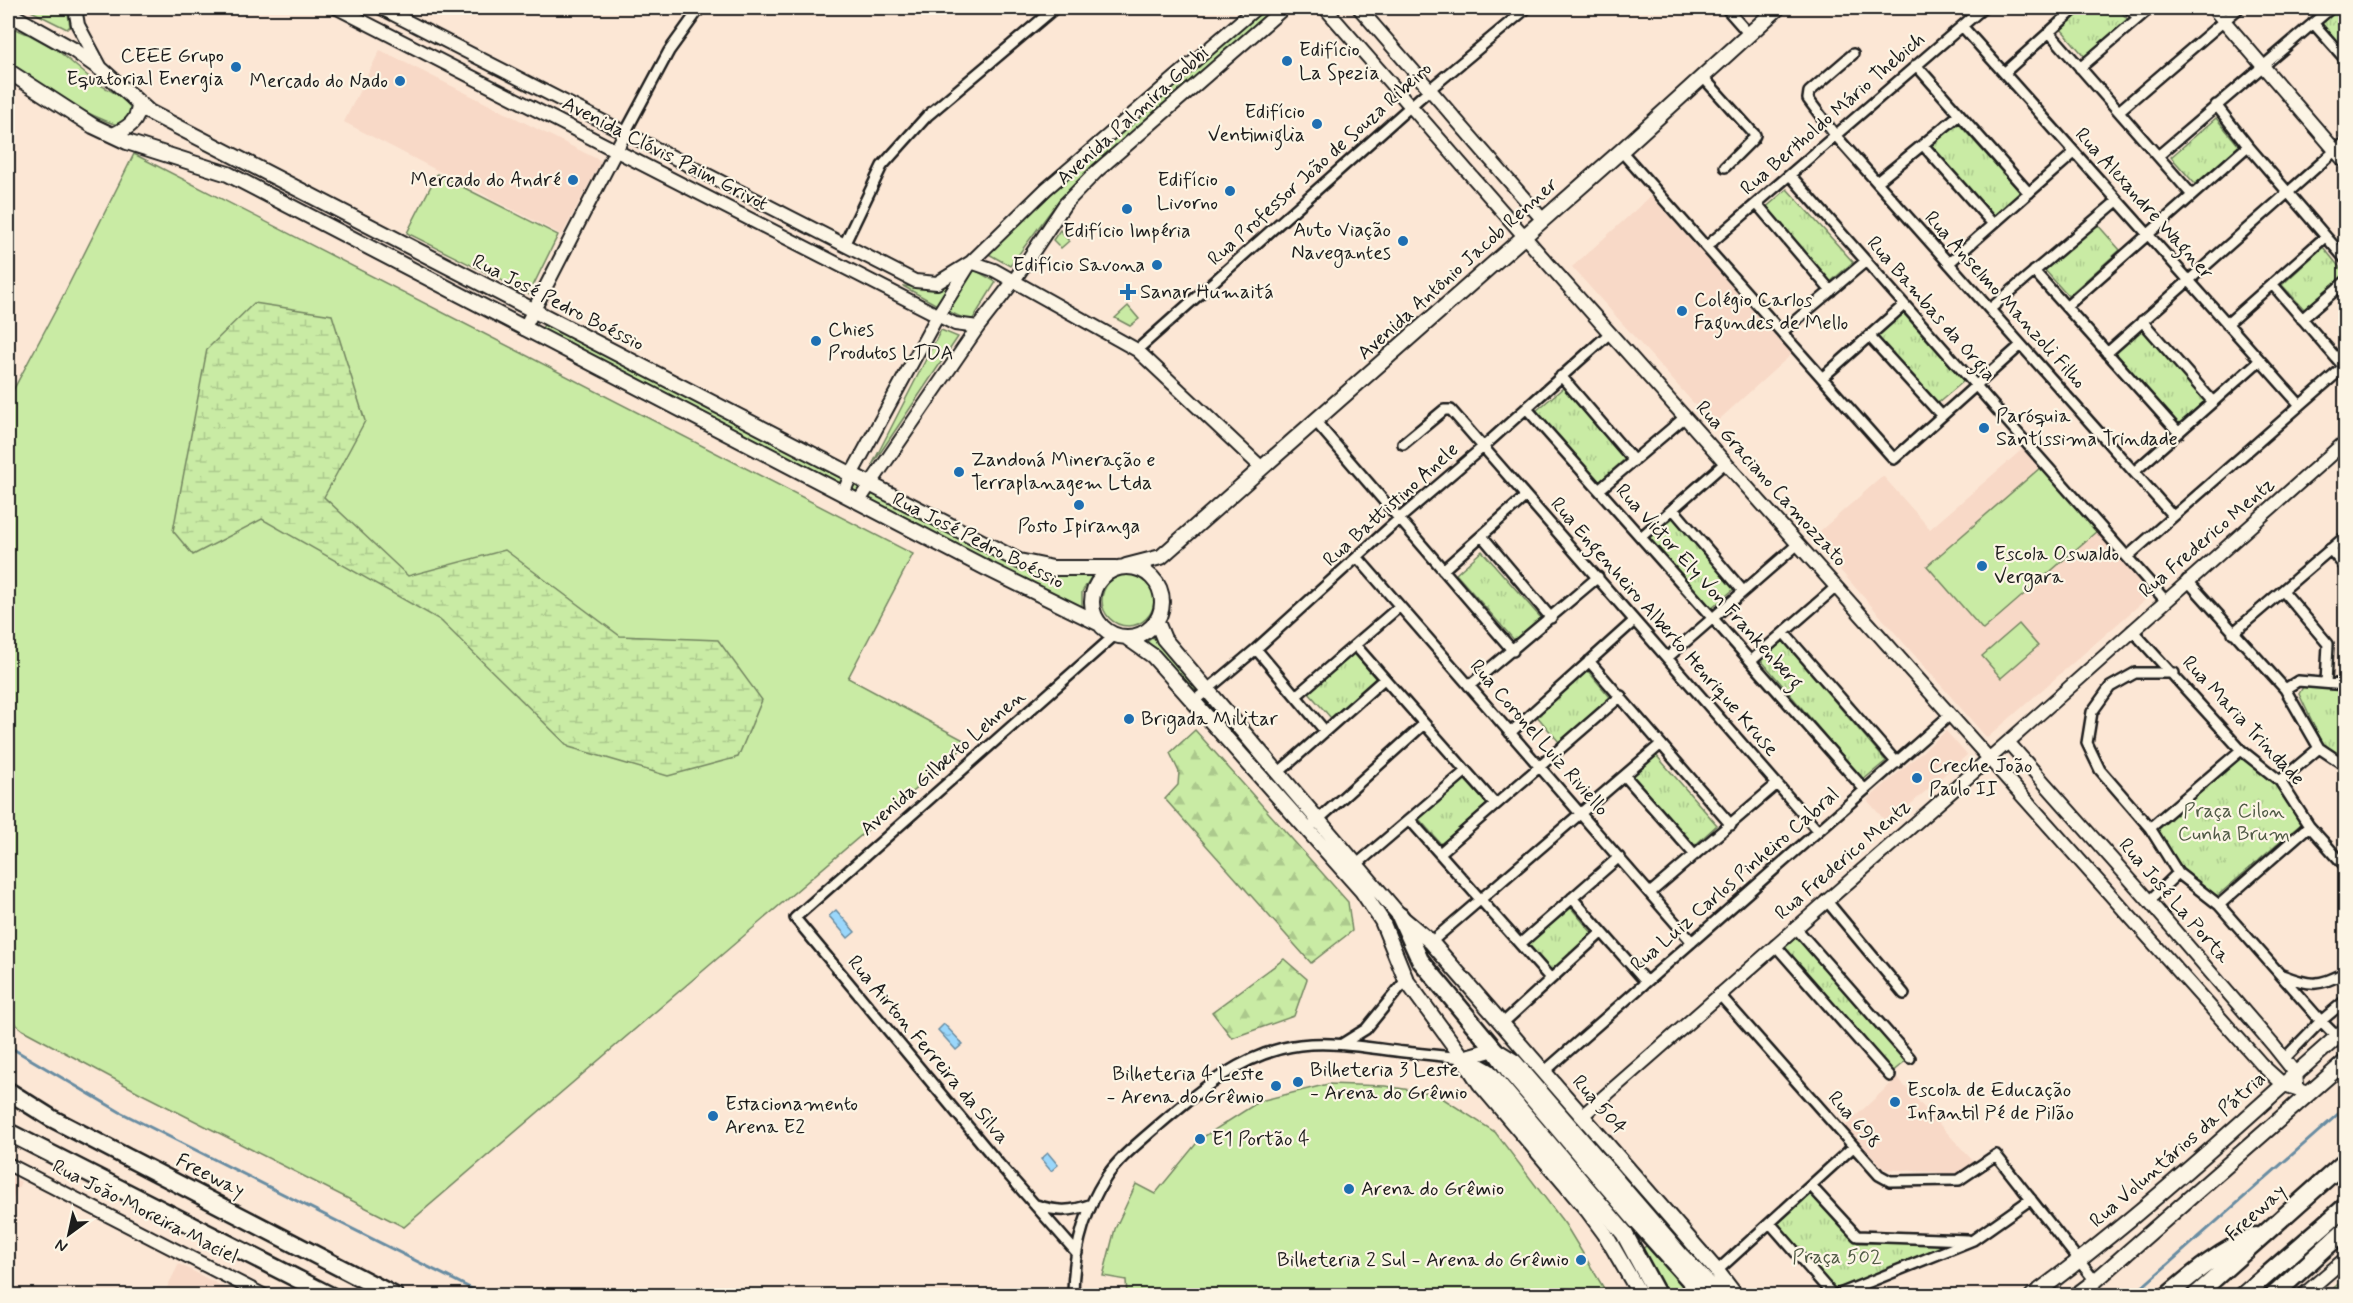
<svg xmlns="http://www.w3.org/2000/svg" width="2353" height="1303" viewBox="0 0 2353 1303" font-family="Mynerve,sans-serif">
<defs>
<pattern id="forest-firs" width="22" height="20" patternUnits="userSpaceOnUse" patternTransform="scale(1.5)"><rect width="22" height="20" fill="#c9eba4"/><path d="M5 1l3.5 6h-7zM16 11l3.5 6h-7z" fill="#acc98d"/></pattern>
<pattern id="wetland-marsh" width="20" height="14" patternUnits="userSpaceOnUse" patternTransform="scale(1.5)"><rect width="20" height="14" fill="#c9eba4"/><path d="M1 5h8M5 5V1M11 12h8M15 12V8" fill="none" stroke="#acc98d"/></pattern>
<pattern id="park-tufts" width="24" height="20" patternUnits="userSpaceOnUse" patternTransform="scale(1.5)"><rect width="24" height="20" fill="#c9eba4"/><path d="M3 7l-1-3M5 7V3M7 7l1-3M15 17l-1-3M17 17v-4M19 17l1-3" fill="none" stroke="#acc98d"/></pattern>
<pattern id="water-ripples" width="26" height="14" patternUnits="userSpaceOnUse" patternTransform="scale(1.5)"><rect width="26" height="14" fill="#9ad7fb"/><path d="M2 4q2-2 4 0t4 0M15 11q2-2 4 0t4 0" fill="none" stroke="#84b8d7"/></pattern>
</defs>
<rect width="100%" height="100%" fill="#fce7d5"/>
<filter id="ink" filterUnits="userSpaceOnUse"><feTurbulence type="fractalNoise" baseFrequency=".0167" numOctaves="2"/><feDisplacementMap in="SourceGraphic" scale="12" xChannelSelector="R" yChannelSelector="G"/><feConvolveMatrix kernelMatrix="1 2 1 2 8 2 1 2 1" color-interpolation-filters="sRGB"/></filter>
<g filter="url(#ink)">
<path fill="#f8d9c7" d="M380 50 601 161 562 235 344 122Z
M1651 196 1792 354 1713 425 1572 267Z
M2025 447 2153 593 1987 738 1812 538 1883 476 1930 529Z
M1946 731 1967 755 1888 824 1867 800Z
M1897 1078 1974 1162 1958 1174 1884 1169 1845 1126Z
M8 1175 21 1182 8 1209Z
M179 1264 239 1295H163Z"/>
<path fill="#c9eba4" stroke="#728460" stroke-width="1.5" d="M25 8H67L70 26 67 29Z
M1264 8H1275L1091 169 1059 200 1010 266 987 253 1071 176Z
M8 26 30 35 57 50 95 82 122 97 130 107 128 119 117 125C78 112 42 86 8 64Z
M134 154 913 554 848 678 969 743 404 1227 142 1094 23 1030 8 1018V400L59 304Z
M437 174 558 235 529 294 407 233Z
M1060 230 1069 241 1061 248 1053 240Z
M975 270 996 282 971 322 948 311 968 275Z
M950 282 937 305 903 286 934 288Z
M1128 306 1139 319 1130 326 1115 318Z
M544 324 1023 569 1050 575 1093 574 1082 592V612L540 334Z
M941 330 958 337 872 465Z
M2041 467 2097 531 1983 630 1927 566Z
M1102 600a26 26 0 1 1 52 0a26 26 0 1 1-52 0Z
M2019 624 2038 646 2001 678 1982 656Z
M1153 637 1198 689 1191 694 1146 643Z
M1328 1084 1385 1086 1436 1094 1495 1132 1565 1224 1608 1295 1127 1296 1126 1280 1103 1276 1115 1229 1136 1184 1155 1194 1200 1139 1260 1101Z
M1647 1245 1697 1295H1660L1637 1254Z
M2345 1278V1295H2326Z"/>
<path fill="url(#forest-firs)" stroke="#728460" stroke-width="1.5" d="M1195 730 1348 902 1352 931 1311 963 1165 799 1178 785 1179 772 1170 753Z
M1284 959 1307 979 1294 1016 1232 1038 1212 1012Z"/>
<path fill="url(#wetland-marsh)" stroke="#728460" stroke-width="1.5" d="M254 303 332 315 365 421 324 497 408 576 505 550 620 636 718 640 762 700 738 757 668 776 569 747 440 620 262 519 193 555 173 531 207 349Z"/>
<path fill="url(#park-tufts)" stroke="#728460" stroke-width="1.5" d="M2085 8H2118L2128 20 2085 57 2061 29Z
M2339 8H2345V48L2340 54 2316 28Z
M2216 118 2239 146 2195 184 2171 157Z
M1957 122 2022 194 1994 218 1930 147Z
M1787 189 1853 262 1828 284 1762 211Z
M2096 223 2120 250 2068 296 2044 269Z
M2323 247 2345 274 2305 310 2282 285Z
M1902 312 1964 381 1937 404 1876 336Z
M2142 329 2205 401 2178 424 2115 352Z
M1563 388 1625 459 1598 483 1536 411Z
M1673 518 1735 588 1711 609 1649 538Z
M1482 551 1541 618 1515 641 1456 574Z
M1782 640 1886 761 1863 780 1760 659Z
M1354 653 1376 679 1331 718 1308 692Z
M1587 670 1610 697 1559 742 1536 715Z
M2303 687 2345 690V760L2324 746 2299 694Z
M1656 755 1717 825 1694 846 1632 775Z
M2241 757 2276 786 2301 824 2216 897 2182 869 2158 830Z
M1464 779 1487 804 1441 844 1419 819Z
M1571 908 1593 934 1548 973 1526 946Z
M1797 932 1909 1058 1891 1073 1779 948Z
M1812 1192 1858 1243H1955L1845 1286 1832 1289 1775 1224Z"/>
<path fill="url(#water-ripples)" stroke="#688ca2" stroke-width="1.5" d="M836 910 855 932 848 938 829 916Z
M944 1024 963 1044 956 1050 938 1030Z
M1048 1153 1058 1165 1051 1171 1041 1159Z"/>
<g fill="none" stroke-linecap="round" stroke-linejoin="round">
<path stroke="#688ca2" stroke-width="3" d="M8 1046 120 1112 486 1296
M2132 1296 2346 1107"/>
<defs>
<path id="minor" d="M1726 8 1748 33
M2129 8 2138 18
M2313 23 2346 60
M1962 26 2300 405
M2049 32 2192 195
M1853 54 1809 92 1808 99 1835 135 2173 516
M1916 65 2029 193
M2080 68 2150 8
M2004 73 2076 8
M1702 76 1755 135 1753 139 1725 167
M2216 105 2248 146 2346 260
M2119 111 2239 8
M625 133 669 51 700 8
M1923 145 1993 224
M1621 151 1894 459 2021 345
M2158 156 2331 8
M1790 175 2165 600
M1877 182 1959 115
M1757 204 1831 291
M844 245 882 166 927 116 1055 8
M1706 247 1983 8
M1949 263 2074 153
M2034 271 2179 433
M2273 285 2344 367
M2066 307 2248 146
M1990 309 2117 201
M2302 319 2346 281
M2142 321 2213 402
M2227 324 2325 237
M1782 332 1866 261
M1869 336 1942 416
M1137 350 1430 89 1527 8
M2107 353 2346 141
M1561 376 1634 461
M1822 378 1904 305
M1527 409 1865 790
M1316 422 1513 651
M1403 444 1444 410H1451L1817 830
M2134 472 2259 361
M1599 490 1685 417
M1673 509 1743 591
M1482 536 1551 618
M1641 537 1726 462
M2330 549 2346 568
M2127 557 2346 365
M1358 558 1692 942
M1443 570 1526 496
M2187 580 2285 689 2319 748 2346 766
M2283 591 2328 644 2326 683
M2132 630 2241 750 2280 781 2309 826 2346 867
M1784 633 1897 763
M2233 633 2346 536
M1355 645 1495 804
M1256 649 1325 731
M1667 658 1798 544
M1589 661 1731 825
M1751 661 1836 587
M2174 673H2135L2110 687 2092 712 2087 743 2100 770 2150 828 2178 873 2219 905 2321 1021 2284 1059
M1469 686 1598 577
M2285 689 2298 681 2346 685
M1296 696 1400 606
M1193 702 1256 649 1400 518 1483 447 1610 333
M1510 733 1634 621
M1278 773 1384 679
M1625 776 1695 855
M2280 781 2319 748
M1410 820 1551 979
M2150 828 2241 750
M1308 829 1424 724
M1440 853 1621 696
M1356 865 1466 771
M1650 893 1777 784
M1572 898 1646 982
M1826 900 1904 994
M2149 901 2178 873
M2219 905 2309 826
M1795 927 1910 1058
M1431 942 1661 744
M1520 944 1619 857
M1775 945 1890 1076
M2282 975C2310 986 2319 987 2346 972
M1719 994 1879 1175 1890 1181 1959 1180 1996 1155 2095 1281
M1502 1024 1602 932
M2337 1037 2321 1021 2346 1000
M1342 1044 1366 1029 1406 980
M1544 1072 1950 715
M1811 1186 1857 1236 1968 1240
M1036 1205C1057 1212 1071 1212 1092 1204
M1770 1223 1831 1293 1837 1295 1973 1240 2031 1199
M1077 1253 999 1164 795 918 1115 635
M1717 1271 1853 1147
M1073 1296C1073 1255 1083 1214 1105 1179 1117 1160 1136 1145 1153 1130 1196 1093 1242 1052 1300 1045 1335 1041 1369 1048 1404 1052 1424 1054 1443 1056 1463 1058"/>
<path id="tertiary" d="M75 8 78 25 100 66
M337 8 955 324 978 327
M381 8 915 281 937 283 971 262
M1325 8 1551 267 2263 1066 2284 1085 2309 1093
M1359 8 1543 220
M2213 8 2346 163
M971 262 994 270 1137 350 1262 468
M524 329 625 133
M843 494 851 475 938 315 971 262 1046 189 1256 8
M858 502 978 327 1013 282 1065 204 1097 171 1284 8
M2008 742 2149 901 2273 1045 2296 1074 2297 1083
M1582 1116 2008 742 2346 441
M8 1164 265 1296
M2302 1296 2346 1258"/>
<path id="secondary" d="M8 13 74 50 102 70 149 112 1019 561 1053 568H1116
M8 71 93 126 127 142 228 174 986 568 1098 623
M113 135C128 128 138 122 139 105
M1126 566 1161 557 1621 151 1778 8
M1092 602a35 35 0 1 1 70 0a35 35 0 1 1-70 0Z
M1157 622 1164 639 1400 916 1431 942 1717 1271 1736 1296
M1126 637 1153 656 1362 891 1382 921 1406 980 1463 1058 1480 1084 1588 1211 1605 1234 1641 1296
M1463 1058 1494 1049 1515 1062 1682 1256 1721 1296
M2032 1296C2143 1215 2243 1120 2346 1029
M2075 1296 2095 1281 2346 1061"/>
<path id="motorway" d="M1400 916 1420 960 1494 1049 1508 1069 1637 1221 1704 1296
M1463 1058 1488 1072 1624 1233 1658 1296
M8 1091 51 1118 395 1296
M8 1132 331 1296
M2167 1296C2195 1272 2221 1250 2256 1236
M2195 1296 2346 1161
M2243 1296 2346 1206
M2273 1296 2346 1229"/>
</defs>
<use href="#minor" stroke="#1c1c1c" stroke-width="14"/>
<use href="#tertiary" stroke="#1c1c1c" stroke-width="16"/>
<use href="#secondary" stroke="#1c1c1c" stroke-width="18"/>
<use href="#motorway" stroke="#1c1c1c" stroke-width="21"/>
<use href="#minor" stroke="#fcf5e5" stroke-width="9"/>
<use href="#tertiary" stroke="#fcf5e5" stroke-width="12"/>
<use href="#secondary" stroke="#fcf5e5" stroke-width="14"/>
<use href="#motorway" stroke="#fcf5e5" stroke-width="16"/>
</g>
</g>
<g fill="#1f6fb2" stroke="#fcf5e5" stroke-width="2">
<circle cx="1287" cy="61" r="6"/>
<circle cx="236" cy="67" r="6"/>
<circle cx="400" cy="81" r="6"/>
<circle cx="1317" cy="124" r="6"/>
<circle cx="573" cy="180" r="6"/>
<circle cx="1230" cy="191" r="6"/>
<circle cx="1127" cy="209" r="6"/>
<circle cx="1403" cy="241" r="6"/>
<circle cx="1157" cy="265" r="6"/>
<path d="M1125 283h6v6h6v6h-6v6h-6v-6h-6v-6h6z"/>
<circle cx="1682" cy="311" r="6"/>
<circle cx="816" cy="341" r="6"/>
<circle cx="1984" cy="428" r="6"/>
<circle cx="959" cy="472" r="6"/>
<circle cx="1079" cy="505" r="6"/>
<circle cx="1982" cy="566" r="6"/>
<circle cx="1129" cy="719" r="6"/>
<circle cx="1917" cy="778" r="6"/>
<circle cx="1298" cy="1082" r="6"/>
<circle cx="1276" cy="1086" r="6"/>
<circle cx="1895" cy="1102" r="6"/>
<circle cx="713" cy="1116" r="6"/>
<circle cx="1200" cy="1139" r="6"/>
<circle cx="1349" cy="1189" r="6"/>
<circle cx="1581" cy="1260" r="6"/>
</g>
<g text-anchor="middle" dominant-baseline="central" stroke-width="4.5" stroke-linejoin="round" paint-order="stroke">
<g font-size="20" fill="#1c1c1c" stroke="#fcf5e5" text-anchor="start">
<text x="1299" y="50">Edifício<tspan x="1299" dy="23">La Spezia</tspan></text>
<text x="224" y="56" text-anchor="end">CEEE Grupo<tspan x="224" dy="23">Equatorial Energia</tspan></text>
<text x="388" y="81" text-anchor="end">Mercado do Nado</text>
<text x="1305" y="112" text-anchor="end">Edifício<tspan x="1305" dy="23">Ventimiglia</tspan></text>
<text x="561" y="180" text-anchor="end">Mercado do André</text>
<text x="1218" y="180" text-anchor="end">Edifício<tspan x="1218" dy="23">Livorno</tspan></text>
<text x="1391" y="230" text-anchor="end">Auto Viação<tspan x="1391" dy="23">Navegantes</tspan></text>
<text x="1127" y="231" text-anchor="middle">Edifício Impéria</text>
<text x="1145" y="265" text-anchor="end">Edifício Savona</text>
<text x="1140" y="292">Sanar Humaitá</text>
<text x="1694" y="300">Colégio Carlos<tspan x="1694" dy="23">Fagundes de Mello</tspan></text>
<text x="828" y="330">Chies<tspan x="828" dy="23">Produtos LTDA</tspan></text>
<text x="1996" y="416">Paróquia<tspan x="1996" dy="23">Santíssima Trindade</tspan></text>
<text x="971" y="460">Zandoná Mineração e<tspan x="971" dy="23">Terraplanagem Ltda</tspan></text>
<text x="1079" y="526" text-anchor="middle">Posto Ipiranga</text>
<text x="1994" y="554">Escola Oswaldo<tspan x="1994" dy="23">Vergara</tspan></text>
<text x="1141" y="719">Brigada Militar</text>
<text x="1929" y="766">Creche João<tspan x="1929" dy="23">Paulo II</tspan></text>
<text x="1310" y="1070">Bilheteria 3 Leste<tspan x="1310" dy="23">- Arena do Grêmio</tspan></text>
<text x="1264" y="1074" text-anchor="end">Bilheteria 4 Leste<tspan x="1264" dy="23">- Arena do Grêmio</tspan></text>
<text x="1907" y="1090">Escola de Educação<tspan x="1907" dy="23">Infantil Pé de Pilão</tspan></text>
<text x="725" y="1104">Estacionamento<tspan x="725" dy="23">Arena E2</tspan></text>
<text x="1212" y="1139">E1 Portão 4</text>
<text x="1361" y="1189">Arena do Grêmio</text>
<text x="1569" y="1260" text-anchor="end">Bilheteria 2 Sul - Arena do Grêmio</text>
</g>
<g font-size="20" fill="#1c1c1c" stroke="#fcf5e5">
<text transform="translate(1833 114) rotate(-41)">Rua Bertholdo Mário Thebich</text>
<text transform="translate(1133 116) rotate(-42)">Avenida Palmira Gobbi</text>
<text transform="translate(665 154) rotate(27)">Avenida Clóvis Paim Grivot</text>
<text transform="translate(1320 164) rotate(-42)">Rua Professor João de Souza Ribeiro</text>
<text transform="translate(2144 204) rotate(48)">Rua Alexandre Wagner</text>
<text transform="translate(1458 269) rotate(-42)">Avenida Antônio Jacob Renner</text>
<text transform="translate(2005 300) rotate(48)">Rua Anselmo Manzoli Filho</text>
<text transform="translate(558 303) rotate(27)">Rua José Pedro Boéssio</text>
<text transform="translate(1931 309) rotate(49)">Rua Bambas da Orgia</text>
<text transform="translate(1771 484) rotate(48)">Rua Graciano Camozzato</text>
<text transform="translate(1391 505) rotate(-42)">Rua Battistino Anele</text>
<text transform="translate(2207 538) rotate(-41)">Rua Frederico Mentz</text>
<text transform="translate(978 541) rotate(27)">Rua José Pedro Boéssio</text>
<text transform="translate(1709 587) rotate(48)">Rua Victor Ely Von Frankenberg</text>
<text transform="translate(1664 627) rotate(49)">Rua Engenheiro Alberto Henrique Kruse</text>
<text transform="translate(2243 721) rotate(47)">Rua Maria Trindade</text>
<text transform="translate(1539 738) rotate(49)">Rua Coronel Luiz Riviello</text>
<text transform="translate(943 763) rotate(-41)">Avenida Gilberto Lehnen</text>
<text transform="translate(1843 860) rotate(-41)">Rua Frederico Mentz</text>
<text transform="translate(1735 880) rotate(-41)">Rua Luiz Carlos Pinheiro Cabral</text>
<text transform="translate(2174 901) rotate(49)">Rua José La Porta</text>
<text transform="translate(928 1050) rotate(50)">Rua Airton Ferreira da Silva</text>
<text transform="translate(1599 1105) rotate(49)">Rua 504</text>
<text transform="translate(1854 1120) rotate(49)">Rua 698</text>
<text transform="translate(2178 1150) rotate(-41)">Rua Voluntários da Pátria</text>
<text transform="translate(210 1176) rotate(27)">Freeway</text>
<text transform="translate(145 1212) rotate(27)">Rua João Moreira Maciel</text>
<text transform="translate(2256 1213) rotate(-42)">Freeway</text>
</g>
<g font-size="20" fill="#505a45" stroke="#fcf5e5">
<text x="2234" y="811">Praça Cilon<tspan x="2234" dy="23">Cunha Brum</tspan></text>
<text x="1837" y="1257">Praça 502</text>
</g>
</g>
<rect width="2353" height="1303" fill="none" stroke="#fcf5e5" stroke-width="30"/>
<rect x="15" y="15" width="2323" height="1273" fill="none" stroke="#1c1c1c" stroke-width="2" filter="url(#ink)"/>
<g transform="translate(69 1234) rotate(213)" stroke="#fcf5e5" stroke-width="4.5" paint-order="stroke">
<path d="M0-4.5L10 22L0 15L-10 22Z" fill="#1c1c1c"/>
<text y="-9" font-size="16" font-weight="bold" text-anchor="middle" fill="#1c1c1c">N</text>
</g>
</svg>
